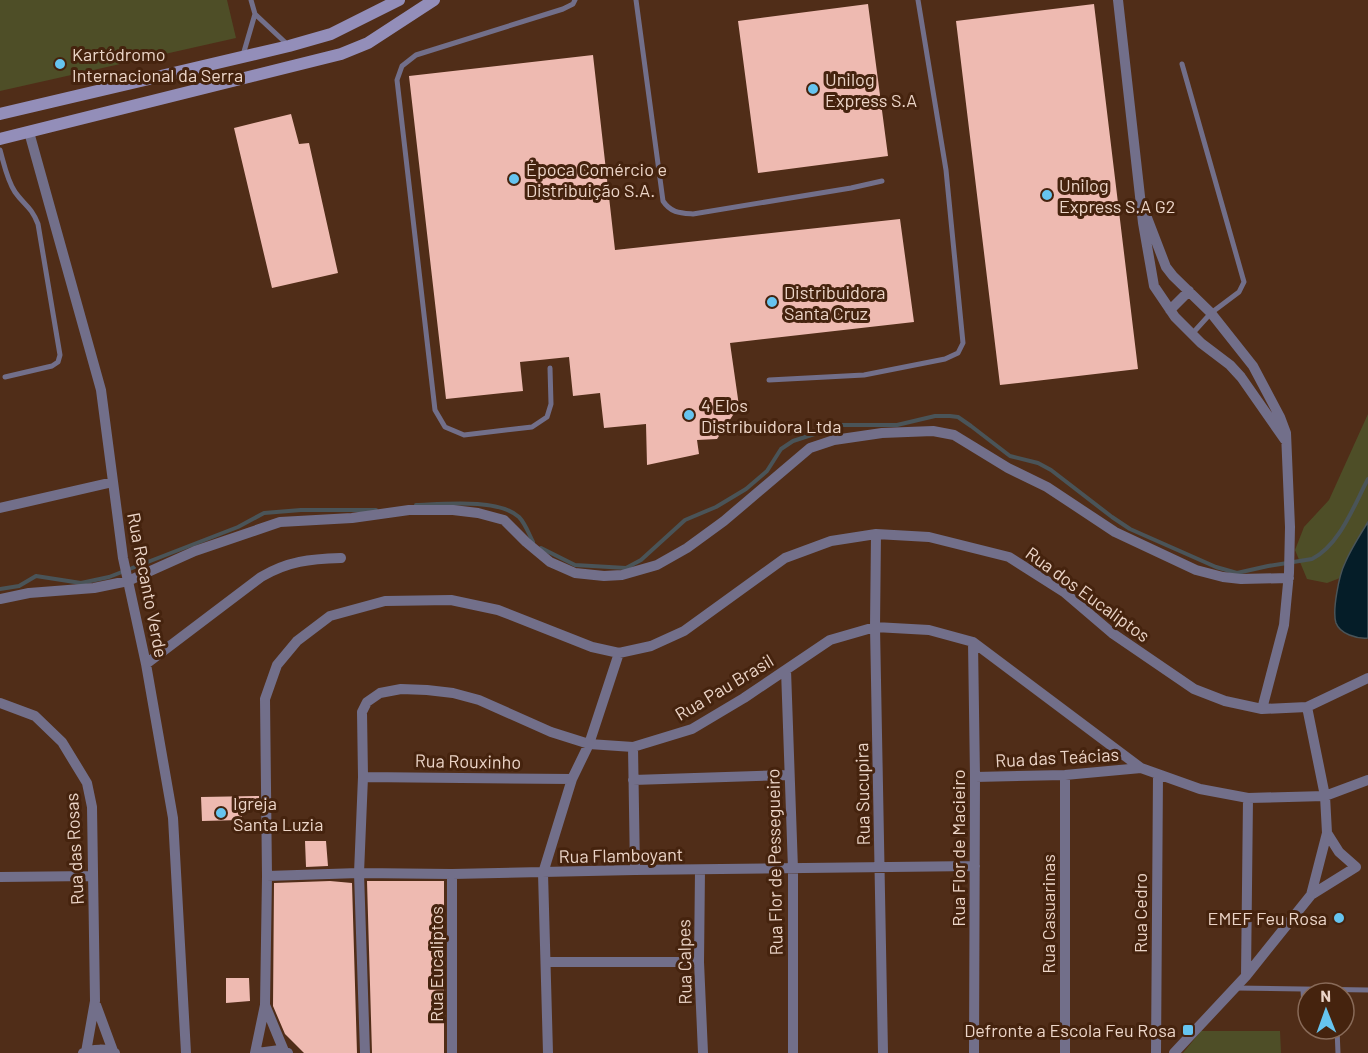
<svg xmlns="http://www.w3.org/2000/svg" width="1368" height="1053" viewBox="0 0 1368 1053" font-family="Barlow,sans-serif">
<rect width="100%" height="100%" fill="#502d18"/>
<path fill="#4e4e27" d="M0 0H227L236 38 0 91Z
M1368 414V522L1345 562 1340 578 1327 583 1307 579 1295 550 1304 527 1329 500Z
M1201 1031H1280L1281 1053H1183Z"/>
<path fill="#051d28" stroke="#4a5458" stroke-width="1.5" d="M1368 522V638C1357 639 1340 634 1336 623 1332 611 1339 575 1345 563 1351 549 1360 535 1368 522Z"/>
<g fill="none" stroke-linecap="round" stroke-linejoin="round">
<path stroke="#4a5458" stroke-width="4" d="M416 505C443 504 498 498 519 517 525 523 529 534 533 542
M541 548 575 565 626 568 641 560 685 520 716 507 746 489 767 471 781 449 793 441 842 425H897L935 416H950L958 417 971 426 1010 456 1038 463 1051 470 1112 517 1130 529 1216 567 1237 573 1268 566 1312 559C1340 545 1354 505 1368 479
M0 589 19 586 36 576 81 583 109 577 238 527 264 513 301 510H376"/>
</g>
<path fill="#eebab1" d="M868 4 888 156 758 173 738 21Z
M1094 4 1138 369 1000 385 956 21Z
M593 55 615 250 900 219 914 322 730 343 739 406 717 439 697 440 699 454 647 465 646 424 604 428 600 393 573 396 569 357 520 362 523 391 446 399 409 76Z
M291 114 299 144 309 143 338 273 272 288 234 128Z
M259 796V805L241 806 242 820 202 821 201 797Z
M305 841H326L328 866 306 867Z
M330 881 352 883 357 1053H304L285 1034 273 1006 274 883Z
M367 881H444V1053H372Z
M226 978H249L250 1001 226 1003Z"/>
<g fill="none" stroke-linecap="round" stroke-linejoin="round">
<path stroke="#726f8a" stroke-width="5" d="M251 0 255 14 288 45
M636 0 663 201C671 213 680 213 693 214L851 188 882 181
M243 55 255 14
M1182 64 1244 282 1239 292 1211 313 1192 334
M0 150C4 164 7 180 15 192 24 205 31 206 38 224L60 355 58 362 52 366 5 377
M550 368 551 404 547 417 532 427 464 435 445 427 435 410 397 80 402 66 416 55 563 9 573 4 575 0
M769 380 864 375 945 359 958 353 963 343 946 170 918 0
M1236 988 1368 990
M1303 990 1305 1023
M1337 1029 1338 1053"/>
<path stroke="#726f8a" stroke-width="10" d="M1118 0 1143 223 1154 286 1175 317 1201 343 1230 365 1241 377 1285 440
M29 132 101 390 123 558 146 664 173 818 186 1053
M1141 202 1166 267 1173 276 1211 313 1253 366 1280 417 1286 433 1290 527 1289 573 1284 625 1262 709
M1170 310 1189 291
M0 508 113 482
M876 534 875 627 883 1053
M0 599 29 593 94 588 128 581 195 551 280 522 352 518 409 510H453L478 513 504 520 526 542 550 562 575 573 604 576 622 575 657 565 687 548 724 521 810 448 834 440 882 433 933 431 954 435 1008 468 1047 487 1115 532 1196 570 1223 577 1241 579 1289 578
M973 642 975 777 974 1053
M146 664 261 577C288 561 310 559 341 558
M786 670 793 869V1053
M0 703 35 716 62 742 87 783 92 807 95 1001 86 1052
M1307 707 1325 796 1327 833 1339 852 1356 867
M633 747 635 870
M1065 775V1053
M363 777 572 779
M975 777 1065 775 1141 768
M633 780 788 775
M700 870 699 962 703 1053
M452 874V1053
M267 876 359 873 452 874 635 870 975 866
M0 877 92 876
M1311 895 1327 833
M546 962H699
M1246 976 1248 798
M96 1005 113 1051
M265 1005 284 1051
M83 1053C92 1049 107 1048 115 1053
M255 1053 265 1005 267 876 265 699 277 665 297 641 330 616 385 601 451 600 498 610 592 647 619 653 651 646 684 631 785 558 831 541 876 534 929 537 1009 557 1064 592 1112 633 1194 689 1225 701 1262 709 1307 707 1368 678
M257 1053 280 1050 288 1053
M365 1053 359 873 363 777 362 712 367 702 380 693 401 689 427 690 453 693 479 700 551 732 589 744 633 747 692 729 744 698 830 640 875 627 929 630 973 642 1141 768 1200 789 1248 798 1325 796 1368 780
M548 1053 543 873 572 779 589 744 619 653
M1156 1053 1158 774
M1174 1053 1246 976 1311 895 1356 867"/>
<path stroke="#938eb9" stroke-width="12" d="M0 114 289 46 331 34 399 0
M0 139 341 54 368 43 434 0"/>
</g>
<g fill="#66c4ef" stroke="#45230e" stroke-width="2">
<circle cx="60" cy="64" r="6"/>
<circle cx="813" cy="89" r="6"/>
<circle cx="514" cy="179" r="6"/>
<circle cx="1047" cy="195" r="6"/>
<circle cx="772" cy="302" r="6"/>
<circle cx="689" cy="415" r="6"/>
<circle cx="221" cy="813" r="6"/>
<circle cx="1339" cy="918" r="6"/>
<rect x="1182" y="1024" width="12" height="12" rx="3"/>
</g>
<g text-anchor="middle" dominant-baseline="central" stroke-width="6" stroke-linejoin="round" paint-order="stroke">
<g font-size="18" fill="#ecd5c8" stroke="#45230e" text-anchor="start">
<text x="72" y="54">Kartódromo<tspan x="72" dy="21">Internacional da Serra</tspan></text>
<text x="825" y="79">Unilog<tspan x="825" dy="21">Express S.A</tspan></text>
<text x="526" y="169">Época Comércio e<tspan x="526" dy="21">Distribuição S.A.</tspan></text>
<text x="1059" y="185">Unilog<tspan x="1059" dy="21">Express S.A G2</tspan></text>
<text x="784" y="292">Distribuidora<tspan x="784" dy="21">Santa Cruz</tspan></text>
<text x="701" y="405">4 Elos<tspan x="701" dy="21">Distribuidora Ltda</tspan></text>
<text x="233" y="803">Igreja<tspan x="233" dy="21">Santa Luzia</tspan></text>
<text x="1327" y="918" text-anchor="end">EMEF Feu Rosa</text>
<text x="1176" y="1030" text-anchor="end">Defronte a Escola Feu Rosa</text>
</g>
<g font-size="18" fill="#ecd5c8" stroke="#45230e">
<text transform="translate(148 585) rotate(79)">Rua Recanto Verde</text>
<text transform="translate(1088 594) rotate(36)">Rua dos Eucaliptos</text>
<text transform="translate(724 687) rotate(-31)">Rua Pau Brasil</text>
<text transform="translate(1057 757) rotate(-3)">Rua das Teácias</text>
<text transform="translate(468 761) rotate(1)">Rua Rouxinho</text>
<text transform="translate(862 794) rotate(-91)">Rua Sucupira</text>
<text transform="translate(958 848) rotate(-90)">Rua Flor de Macieiro</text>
<text transform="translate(74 849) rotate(-93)">Rua das Rosas</text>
<text transform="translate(621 855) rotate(-1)">Rua Flamboyant</text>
<text transform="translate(774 862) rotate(-91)">Rua Flor de Pessegueiro</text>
<text transform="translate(1140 913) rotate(-90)">Rua Cedro</text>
<text transform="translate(1048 914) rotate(-90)">Rua Casuarinas</text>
<text transform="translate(684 962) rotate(-91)">Rua Calpes</text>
<text transform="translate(436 964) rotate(-90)">Rua Eucaliptos</text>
</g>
</g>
<g transform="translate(1326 1011) rotate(359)"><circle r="28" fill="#45230e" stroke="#886a58" stroke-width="1.5"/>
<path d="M0-4.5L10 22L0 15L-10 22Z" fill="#66c4ef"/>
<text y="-9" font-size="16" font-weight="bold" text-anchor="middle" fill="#ecd5c8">N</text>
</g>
</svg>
